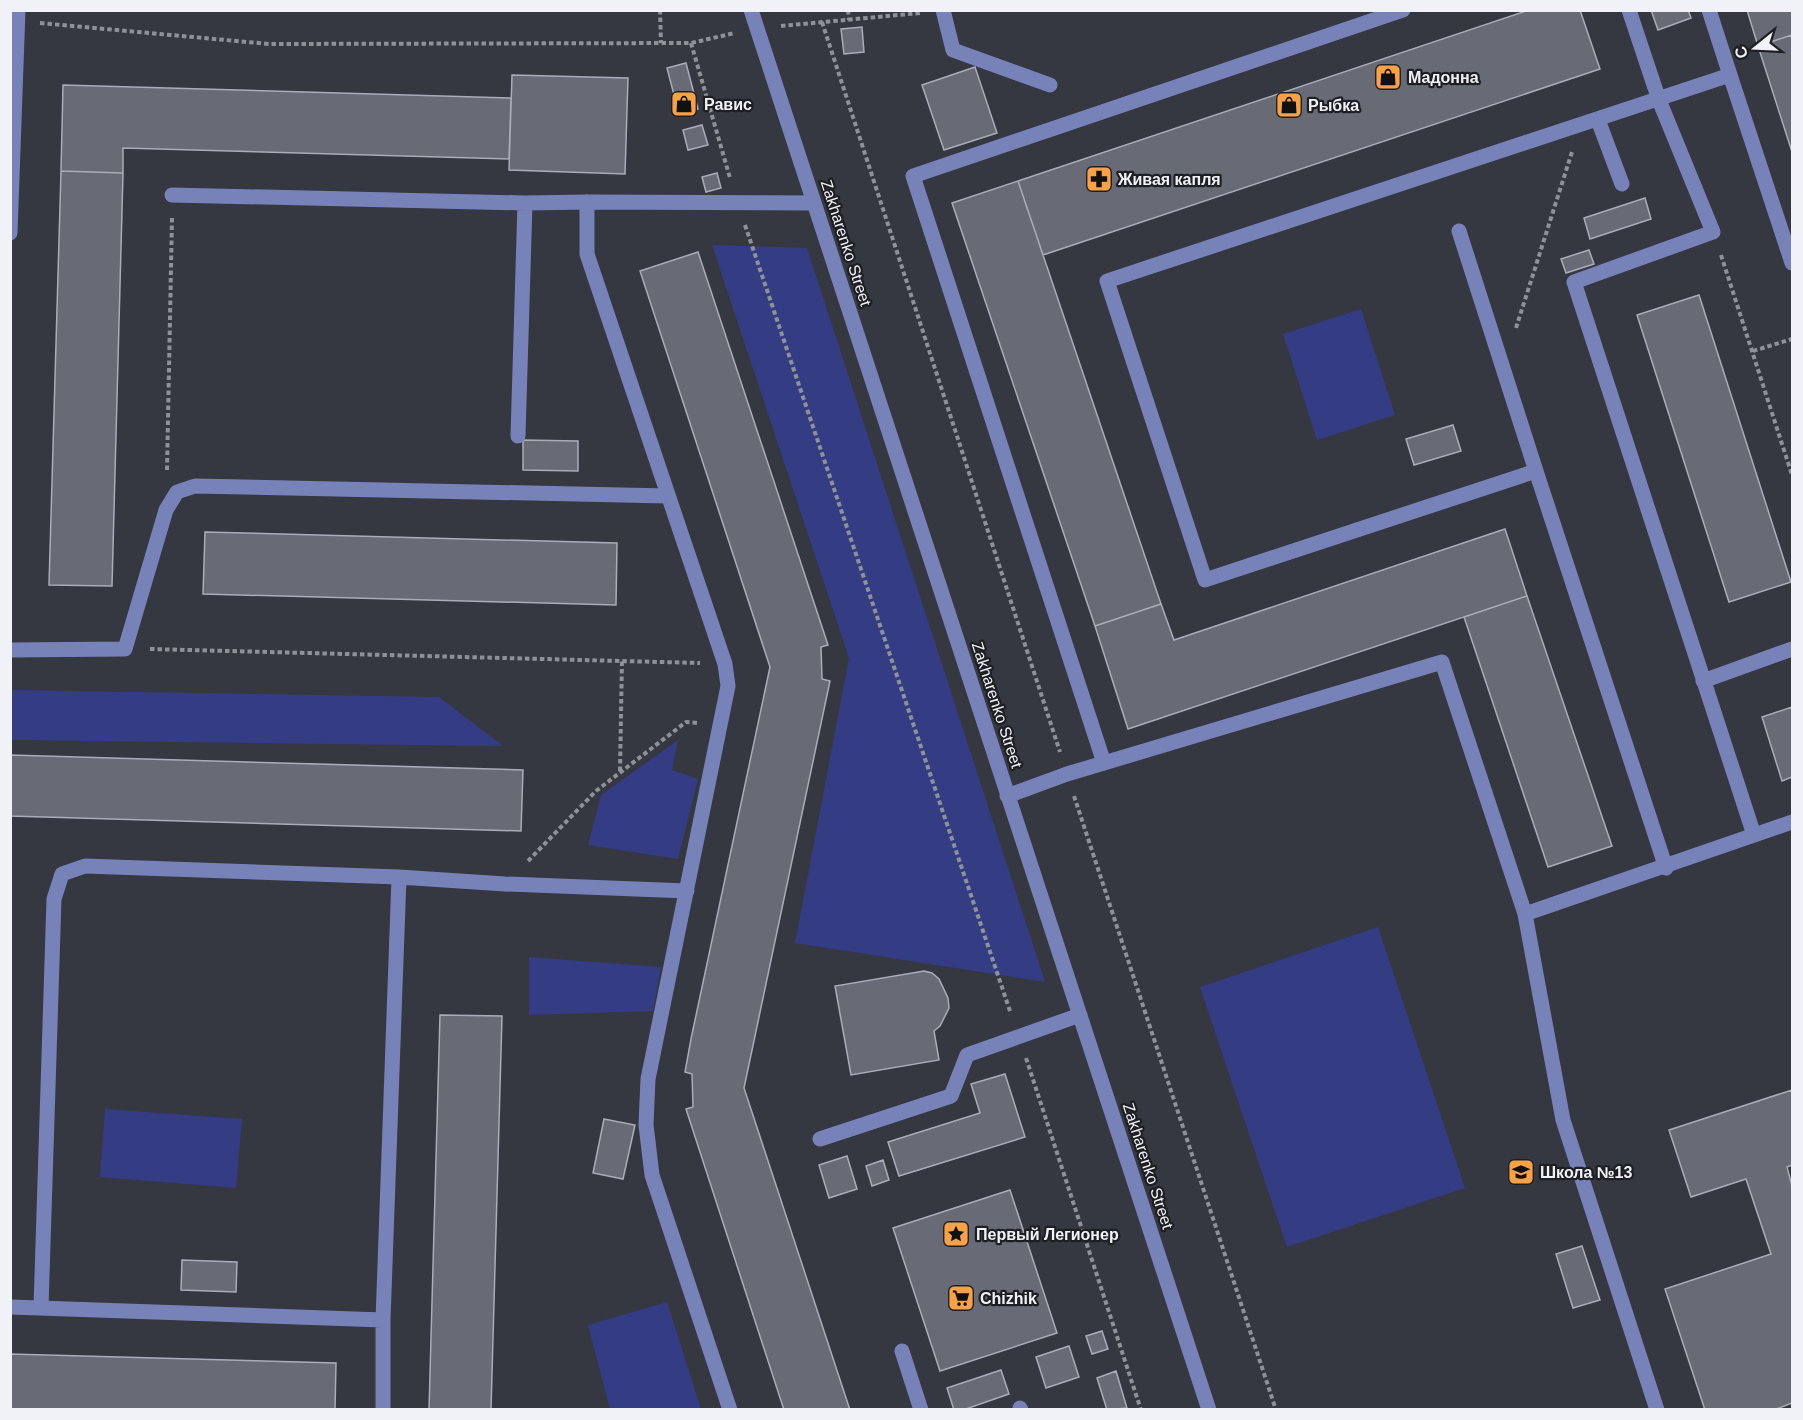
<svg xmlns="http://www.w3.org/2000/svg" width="1803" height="1420" viewBox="0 0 1803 1420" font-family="Arial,sans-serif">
<rect width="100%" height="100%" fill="#353741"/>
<path fill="#343d83" d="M712 245 807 248 1045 982 795 943 849 658Z
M1361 309 1395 415 1317 440 1283 334Z
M11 690 439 697 503 746 11 740Z
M678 740 672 770 698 779 678 859 588 845 601 795Z
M1378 927 1465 1188 1287 1247 1200 987Z
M529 957 661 967 653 1011 529 1015Z
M105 1109 242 1119 236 1188 100 1177Z
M667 1302 701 1409H610L588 1325Z"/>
<path fill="#686b76" stroke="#aaadb9" stroke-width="1.5" d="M1529 10H1580L1600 69 1043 255 1018 181Z
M1651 10H1688L1691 18 1658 30Z
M1747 10H1792V35L1758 46Z
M862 27 864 52 844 54 841 29Z
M1792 35V152L1758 46Z
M686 63 698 109 679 114 667 68Z
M975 67 997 133 944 150 922 85Z
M512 75 628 78 625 174 509 170Z
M63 85 511 98 509 159 123 148V173L61 171Z
M702 125 708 145 688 150 683 130Z
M61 171 123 173 112 586 49 585Z
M717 173 721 188 706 192 702 177Z
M1018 181 1161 604 1095 626 952 203Z
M1645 198 1651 219 1590 239 1584 218Z
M1589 250 1594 264 1566 273 1561 259Z
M698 252 828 645 821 647 822 679 830 681 744 1088 850 1410H784L686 1109 693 1107 692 1074 685 1072 691 1039 770 667 640 271Z
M1699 295 1791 582 1729 602 1637 315Z
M1453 425 1461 451 1414 465 1406 439Z
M523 440 578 441V471L523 470Z
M1505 529 1527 596 1128 729 1095 626 1161 604 1174 640Z
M205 532 617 543 616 605 203 594Z
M1527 596 1612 846 1548 867 1464 617Z
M1792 707V777L1782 781 1762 717Z
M10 755 523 770 521 831 10 816Z
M924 971 932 973 939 979 948 998 949 1008 940 1026 934 1031 939 1060 851 1075 835 986Z
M440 1015 502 1016 491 1410H429Z
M1005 1074 1025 1137 899 1176 888 1142 980 1113 971 1084Z
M1792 1090V1165L1787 1167 1792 1186V1403L1774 1410H1705L1665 1289 1771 1254 1746 1179 1691 1197 1669 1130Z
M604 1119 635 1125 623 1179 593 1173Z
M847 1156 857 1189 829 1198 819 1165Z
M883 1160 889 1180 872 1186 866 1166Z
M1010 1190 1057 1333 940 1371 893 1228Z
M1582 1246 1600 1300 1573 1308 1556 1254Z
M182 1260 237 1262 236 1292 181 1290Z
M1102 1331 1108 1349 1092 1354 1086 1336Z
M1069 1346 1079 1377 1046 1388 1036 1357Z
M10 1354 336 1363 335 1410H10Z
M1001 1370 1009 1394 963 1410H954L947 1388Z
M1116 1371 1127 1408 1107 1410 1097 1378Z"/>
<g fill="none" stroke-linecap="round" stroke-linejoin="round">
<path stroke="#8f9199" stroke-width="4" stroke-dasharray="4.5 3" stroke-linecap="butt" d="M660 10 661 43
M848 10 849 20
M822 22 1060 752
M40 23 269 44 691 43 735 33
M781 26 920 13
M691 43 730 178
M745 225 1011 1014
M1721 255 1792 475
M1516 328 1572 152
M1753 351 1792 339
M167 470 172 217
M150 649 700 663
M620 771 622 660
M1074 796 1276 1410
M528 861 596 791 686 722 698 723
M1026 1058 1141 1410"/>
<path stroke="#7783b8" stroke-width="15" d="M751 10 1209 1410
M943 10 953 50 1050 85
M1629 10 1659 100 1713 232 1574 282 1754 835
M1709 10 1730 75
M1598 120 1622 184
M172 195 525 203 587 202 814 203
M587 202V254L725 664 728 686 648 1079 646 1125 652 1175 730 1410
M1459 231 1536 471
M10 233 18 10
M518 436 525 203
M10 650 125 649 166 510 177 492 195 486 668 496
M1703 681 1792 649
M1104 763 913 176 1403 10
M1007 796 1067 774 1442 662 1525 914 1792 822
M1666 868 1536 471 1205 580 1107 281 1730 75 1792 263
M1525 914 1563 1120 1657 1410
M820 1139 951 1096 967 1055 1080 1015
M10 1307 383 1320 399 877 505 884 687 891
M41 1307 54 899 62 874 85 866 399 877
M902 1351 921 1410
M1020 1408 1021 1410
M383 1410V1320"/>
</g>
<defs>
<symbol id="shop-square" viewBox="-11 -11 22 22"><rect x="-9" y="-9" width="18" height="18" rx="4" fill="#f7a248" stroke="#1e1f23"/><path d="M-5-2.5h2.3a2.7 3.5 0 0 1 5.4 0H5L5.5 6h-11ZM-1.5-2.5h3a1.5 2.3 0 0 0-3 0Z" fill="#111"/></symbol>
<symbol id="pharmacy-square" viewBox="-11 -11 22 22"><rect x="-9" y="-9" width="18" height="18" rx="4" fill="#f7a248" stroke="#1e1f23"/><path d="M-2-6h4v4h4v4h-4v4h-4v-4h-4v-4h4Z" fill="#111"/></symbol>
<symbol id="school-square" viewBox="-11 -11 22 22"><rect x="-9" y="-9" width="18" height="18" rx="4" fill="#f7a248" stroke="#1e1f23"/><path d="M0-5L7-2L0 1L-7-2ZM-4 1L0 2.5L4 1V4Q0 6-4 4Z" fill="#111"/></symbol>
<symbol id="sight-square" viewBox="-11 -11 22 22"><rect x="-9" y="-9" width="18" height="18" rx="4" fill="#f7a248" stroke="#1e1f23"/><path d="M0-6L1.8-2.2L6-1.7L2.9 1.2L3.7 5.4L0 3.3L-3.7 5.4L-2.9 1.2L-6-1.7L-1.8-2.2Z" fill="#111"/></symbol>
<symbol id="supermarket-square" viewBox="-11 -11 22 22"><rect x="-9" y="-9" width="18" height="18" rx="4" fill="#f7a248" stroke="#1e1f23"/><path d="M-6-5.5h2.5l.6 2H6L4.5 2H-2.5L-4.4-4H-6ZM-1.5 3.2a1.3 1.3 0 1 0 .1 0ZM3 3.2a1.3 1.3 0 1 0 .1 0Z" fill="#111"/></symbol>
</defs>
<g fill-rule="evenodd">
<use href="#shop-square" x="1373" y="62" width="30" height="30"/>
<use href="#shop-square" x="669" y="89" width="30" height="30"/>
<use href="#shop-square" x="1274" y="90" width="30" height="30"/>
<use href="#pharmacy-square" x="1084" y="164" width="30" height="30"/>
<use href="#school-square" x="1506" y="1157" width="30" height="30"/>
<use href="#sight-square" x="941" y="1219" width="30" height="30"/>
<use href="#supermarket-square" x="946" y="1283" width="30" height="30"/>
</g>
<g text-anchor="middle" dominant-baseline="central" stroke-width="4.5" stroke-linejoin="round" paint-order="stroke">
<g font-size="16" font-weight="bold" fill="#f0f2f8" stroke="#1e1f23" text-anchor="start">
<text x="1408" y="77">Мадонна</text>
<text x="704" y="104">Равис</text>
<text x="1308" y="105">Рыбка</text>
<text x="1118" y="179">Живая капля</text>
<text x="1540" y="1172">Школа №13</text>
<text x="976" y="1234">Первый Легионер</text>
<text x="980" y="1298">Chizhik</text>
</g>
<g font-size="16" fill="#f0f2f8" stroke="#1e1f23">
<text transform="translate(846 243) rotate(72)">Zakharenko Street</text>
<text transform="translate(997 705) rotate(72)">Zakharenko Street</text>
<text transform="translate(1148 1166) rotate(72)">Zakharenko Street</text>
</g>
</g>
<rect width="1803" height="1420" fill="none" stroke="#f0f2f8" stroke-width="24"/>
<g transform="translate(1755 48) rotate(252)" stroke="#1e1f23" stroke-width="4.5" paint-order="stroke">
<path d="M0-4.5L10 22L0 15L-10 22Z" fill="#f0f2f8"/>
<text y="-9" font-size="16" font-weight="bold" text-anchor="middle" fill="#f0f2f8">С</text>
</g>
</svg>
